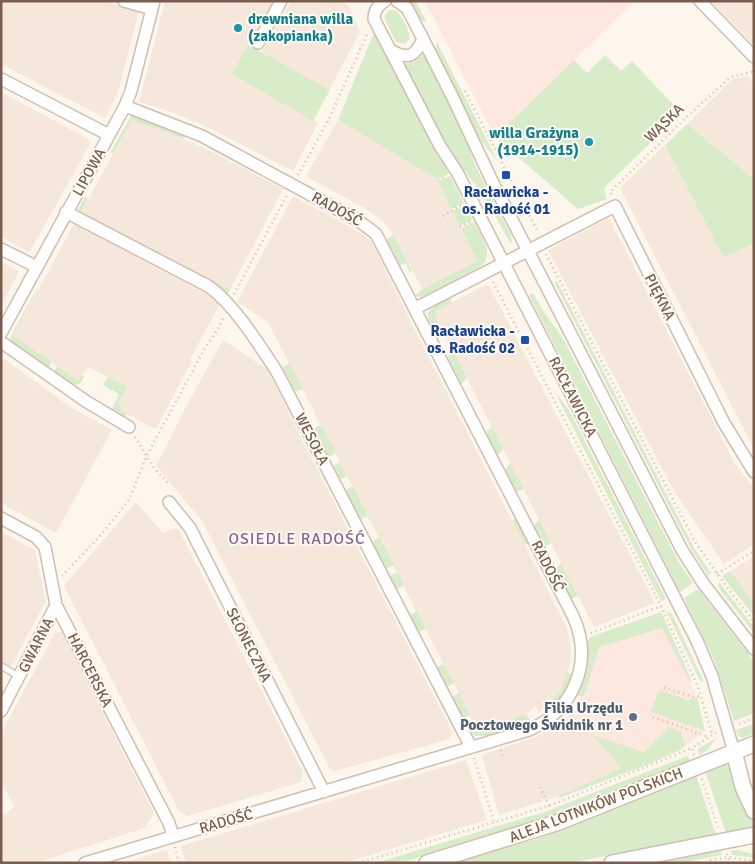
<svg xmlns="http://www.w3.org/2000/svg" width="755" height="864" viewBox="0 0 755 864" font-family="Signika,sans-serif">
<rect width="100%" height="100%" fill="#fdf6ec"/>
<path fill="#f5e8da" d="M1 1H103L139 11 118 92 105 118 1 64Z
M165 1H273L248 45 261 53 291 1H341L349 6 360 32 313 120 318 123 293 171 209 128 171 112 139 102Z
M711 1H754V45L747 38Z
M747 76 754 83V179L687 124 732 80Z
M1 92 89 139 90 144 32 248 29 252 1 237Z
M132 120 203 147 283 189 230 290 81 212Z
M338 120 437 179 477 261 423 290 393 234 384 222 366 209 306 176Z
M665 145 724 258 754 243V449L620 188Z
M293 196 361 233 371 241 421 342 567 628 571 650V662L560 692 539 713 535 706 526 715 481 728 476 727 268 322 237 302Z
M609 218 735 464 754 488V544L724 564 675 493 548 250Z
M74 224 214 298 219 306 190 359 192 361 156 429 122 412 119 403 127 387 89 367 78 380 13 336Z
M1 262 19 271 1 306Z
M485 285 489 286 655 603 594 627 435 316 436 311Z
M223 340 268 370 301 438 452 731 450 739 335 771 330 769 202 521 156 466 187 405Z
M1 359 7 361 72 408 112 430 56 533 1 503Z
M136 502 163 533 174 528 179 530 303 772 301 782 188 816 179 811 64 586Z
M1 532 35 550 46 601 10 668 1 663Z
M754 556V603L730 571Z
M61 631 154 813 145 828 35 863H1V814L4 815 15 806 1 784V733L55 633Z
M573 713 623 768 559 796 499 815 482 755 536 737Z
M466 760 487 820 343 863H186L181 846Z
M167 850 171 863H124L127 862Z"/>
<path fill="#fde8e0" d="M425 1H635L495 137Z
M661 620 697 697 705 731 682 749 649 764 623 768 573 713 580 697 600 641Z"/>
<path fill="#d8ecc9" d="M408 1H416L427 23 417 18Z
M389 10H395C402 15 409 29 410 38L405 44 396 42 385 20V15Z
M375 30 449 174 437 179 338 120Z
M437 42 498 162 475 133 437 57 435 50Z
M248 45 330 90 313 121 232 74Z
M425 54 453 107 476 167 511 235 512 243 509 241 494 214 476 186 439 137 403 65C407 62 412 64 417 60 420 58 420 55 425 54Z
M605 55 621 71 632 61 681 113 604 188 607 199 578 209 495 137 574 60 587 73Z
M131 116 136 117 185 135 183 139 132 120 113 154 110 153Z
M687 124 754 179V243L724 258 665 145Z
M450 176 464 203 451 209 438 181Z
M85 197 88 199 81 212 156 251 155 253 80 213 78 210Z
M465 205 473 220 460 226 452 211Z
M474 222C481 236 496 254 480 267L425 296 419 297 415 295 423 289 477 261 461 228Z
M393 234 412 271 410 272 405 263 400 266 387 240Z
M181 264 230 290 227 295 215 286 181 266Z
M557 281 694 548 711 573 708 575 691 549 554 282Z
M37 288H38L13 336 52 362 48 368 12 342 10 338Z
M533 293 542 309 564 340 678 561 693 583 680 592 529 295Z
M450 298 452 303 436 311 435 316 444 333 436 337C423 310 424 312 450 298Z
M454 352 467 378 461 384 448 357Z
M290 363 303 389 295 392 283 367Z
M57 366 78 380 82 375 84 377 80 384 72 385 55 373V370Z
M108 377 127 387 119 403 122 412 127 414 123 420 111 411 119 394 103 385Z
M554 390 570 412 666 599 661 601Z
M321 425 336 453 329 457 314 428Z
M493 428 503 449 499 454H497L487 434V431Z
M340 462 347 476 340 479 334 466Z
M510 463 524 489 516 491 505 470Z
M353 486 368 516 360 519 346 490Z
M516 518 529 543 525 545 512 520Z
M539 519 551 543 545 547 534 526Z
M379 537 394 565 386 569 372 542Z
M561 563 578 596 571 599 556 568Z
M730 571 754 603V616L722 576Z
M398 572 404 585 397 589 390 576Z
M719 582 754 627V633L718 587Z
M698 589 754 661V713L734 721 714 660 684 598Z
M666 610 672 614 704 682 700 681Z
M417 611 426 629 419 632 410 615Z
M661 612 692 681 690 682 662 628 599 647 584 696H578L577 694 585 673 587 643 590 637Z
M444 664 454 683 447 687 437 667Z
M567 672 572 674C567 690 560 700 547 711L544 708 560 692Z
M659 690 688 700 697 698 705 731 651 712Z
M459 693 470 715 463 718 452 697Z
M526 714 531 722 488 736H475L470 730 476 727 482 728Z
M754 724V733L743 738 738 736 736 730Z
M669 727 681 732 685 745 682 749 649 764 559 798V796L622 768 592 735 644 752Z
M716 738 708 750 699 755 698 749Z
M687 756 689 757 690 761 582 806 498 834 400 863H376L547 811Z
M724 763 731 768 741 801 752 821V825L749 827 726 833 705 771Z
M696 775 716 835 570 863H456L539 838Z
M721 850 722 855 681 863H656Z
M736 850 754 854V858L732 855 731 851Z"/>
<g fill="none" stroke-linecap="round" stroke-linejoin="round">
<defs>
<path id="service" d="M1 666 20 677"/>
<path id="minor" d="M124 1 152 9
M385 1C378 5 374 11 374 19L440 146 457 172 472 201 697 641 712 676 734 752
M397 1 407 8 423 39 452 96 492 181 682 550 703 583 754 649
M700 1 754 57
M258 43 281 1
M392 51C409 60 415 56 423 39
M1 79 109 135
M66 212 208 286C234 304 260 346 277 372L471 747
M1 249 37 267
M416 308 615 206 724 423 754 472
M1 333 125 106 131 91 154 1
M1 342 87 402 129 427
M169 502 190 528 324 792
M1 518 36 537 45 547 56 605 169 823 173 836
M1 711 56 605
M85 863 529 730C574 710 594 662 573 616L376 234 359 221 202 136 125 106"/>
<path id="tertiary" d="M734 752 743 787 754 811
M427 863 559 822 754 744
M612 863 754 835"/>
</defs>
<use href="#service" stroke="#d1beb0" stroke-width="8"/>
<use href="#minor" stroke="#d1beb0" stroke-width="14"/>
<use href="#tertiary" stroke="#d1beb0" stroke-width="18"/>
<path stroke="#d9b8a5" stroke-width="2.5" stroke-dasharray="1 4" stroke-linecap="butt" d="M465 91 538 232
M298 175 328 121 368 32
M438 180 446 176
M611 194 610 192 693 111 731 77 752 72 754 74
M443 216 461 205
M460 227 470 222
M546 254 694 540 717 574 754 622
M493 282 661 606 698 687 712 734
M234 294 287 195
M135 437 154 468 169 484
M717 574 754 551
M62 576 99 537 129 500 147 455 205 348 220 326 223 317
M591 633 661 606
M664 688 693 697 701 696
M653 717 709 737
M739 724 754 718
M501 750 503 759
M694 755 692 748 717 732
M474 758 494 822
M702 779 718 828
M540 787 549 806
M175 847 179 863
M727 854 730 863
M710 860 728 857 754 861
M358 863 549 806 692 748
M720 863H735"/>
<use href="#service" stroke="#fff" stroke-width="5.5"/>
<use href="#minor" stroke="#fff" stroke-width="11"/>
<use href="#tertiary" stroke="#fff" stroke-width="15"/>
</g>
<g fill="#0f9aa8" stroke="#fffaf3" stroke-width="2">
<circle cx="238" cy="28" r="5"/>
<circle cx="589" cy="142" r="5"/>
</g>
<g fill="#1a4fb4" stroke="#fffaf3" stroke-width="2">
<rect x="501" y="170" width="10" height="10" rx="2.5"/>
<rect x="520" y="335" width="10" height="10" rx="2.5"/>
</g>
<circle fill="#5c6f8a" stroke="#fffaf3" stroke-width="2" cx="633" cy="717" r="5"/>
<g text-anchor="middle" dominant-baseline="central" stroke-width="4" stroke-linejoin="round" paint-order="stroke">
<g font-size="15" font-weight="bold" fill="#0d838f" stroke="#fffaf3" text-anchor="start">
<text x="248" y="19">drewniana willa<tspan x="248" dy="17">(zakopianka)</tspan></text>
<text x="579" y="133" text-anchor="end">willa Grażyna<tspan x="579" dy="17">(1914-1915)</tspan></text>
</g>
<g font-size="15" fill="#7a5c4d" stroke="#fffaf3">
<text transform="translate(664 123) rotate(-44)">WĄSKA</text>
<text transform="translate(89 172) rotate(-61)">LIPOWA</text>
<text transform="translate(337 209) rotate(29)">RADOŚĆ</text>
<text transform="translate(660 297) rotate(63)">PIĘKNA</text>
<text transform="translate(573 397) rotate(63)">RACŁAWICKA</text>
<text transform="translate(312 439) rotate(63)">WESOŁA</text>
<text transform="translate(548 566) rotate(63)">RADOŚĆ</text>
<text transform="translate(36 645) rotate(-63)">GWARNA</text>
<text transform="translate(249 645) rotate(63)">SŁONECZNA</text>
<text transform="translate(90 670) rotate(63)">HARCERSKA</text>
<text transform="translate(596 805) rotate(-21)">ALEJA LOTNIKÓW POLSKICH</text>
<text transform="translate(226 821) rotate(-16)">RADOŚĆ</text>
</g>
<g font-size="15" font-weight="bold" fill="#164399" stroke="#fffaf3">
<text x="506" y="192">Racławicka -<tspan x="506" dy="17">os. Radość 01</tspan></text>
<text x="515" y="331" text-anchor="end">Racławicka -<tspan x="515" dy="17">os. Radość 02</tspan></text>
</g>
<g font-size="15" font-weight="bold" fill="#4e5e75" stroke="#fffaf3" text-anchor="end">
<text x="623" y="708">Filia Urzędu<tspan x="623" dy="17">Pocztowego Świdnik nr 1</tspan></text>
</g>
<g font-size="16" letter-spacing="1" fill="#846695" stroke="#fffaf3">
<text x="297" y="539">OSIEDLE RADOŚĆ</text>
</g>
</g>
<rect width="755" height="864" fill="none" stroke="#7a5c4d" stroke-width="5"/>
</svg>
